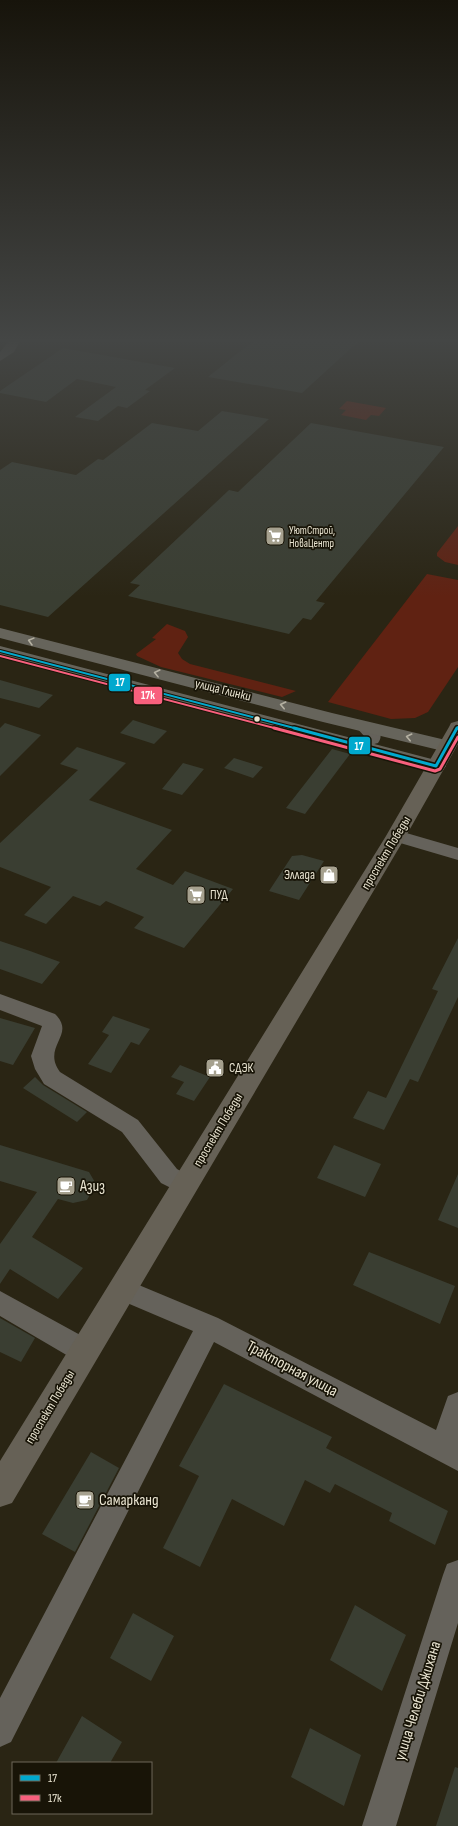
<svg xmlns="http://www.w3.org/2000/svg" width="458" height="1826" viewBox="0 0 458 1826" font-family="'Sofia Sans Condensed',sans-serif">
<rect width="100%" height="100%" fill="#2a2514"/>
<path fill="#602212" d="M347 401 386 408 379 416 371 415 366 420 341 415 346 410 339 409Z
M458 526V565L445 562 437 556V553Z
M427 574 458 580V667L428 712 415 718 391 719 328 702Z
M167 624 185 631 188 637 178 653 182 659 190 664 296 691 282 697 161 667 137 656 136 654 156 639 152 638Z"/>
<path fill="#3a3e32" d="M253 341H359L302 393 208 377Z
M63 348 175 368 145 390 150 391 127 408 118 406 98 421 75 417 116 387 77 379 46 402 0 393V391Z
M222 411 269 419 48 617 0 605V470L12 462 76 475 98 459 103 460 152 423 198 431Z
M311 423 444 447 316 601 325 603 311 620 303 618 289 634 128 596 140 585 130 583 229 490 238 492Z
M0 680 39 691 53 695 39 708 16 702 0 698Z
M133 720 167 731 154 744 120 733Z
M5 723 41 735 0 776V728Z
M77 747 126 763 89 800 172 830 136 869 173 885 185 871 233 889 184 948 134 928 144 917 106 901 100 906 73 896 46 924 24 915 51 887 0 867V843L78 770 60 764Z
M332 749 350 754 305 814 286 808Z
M234 758 263 767 253 778 224 768Z
M183 763 204 769 182 795 162 789Z
M302 855 324 861 299 900 269 891 292 856Z
M458 938V997L418 1082 410 1079 384 1130 353 1118 368 1091 386 1098 438 991 432 989Z
M0 941 30 951 60 962 42 984 0 969Z
M113 1016 150 1029 139 1045 131 1042 111 1073 88 1064 109 1035 102 1032Z
M0 1018 35 1028 13 1065 0 1061Z
M180 1065 210 1077 194 1101 176 1094 184 1082 171 1077Z
M35 1077 43 1085 87 1112 77 1122 23 1088Z
M0 1145 89 1172 96 1184 87 1200 73 1203 58 1199 32 1237 83 1268 58 1299 10 1269 0 1284V1244L37 1192 0 1181Z
M334 1145 381 1164 365 1197 317 1178Z
M458 1174V1228L438 1220Z
M369 1252 455 1286 440 1324 353 1285Z
M0 1318 35 1338 21 1362 0 1352Z
M224 1384 332 1437 326 1448 448 1511 435 1545 389 1521 392 1513 335 1484 330 1493 305 1480 284 1526 232 1499 200 1567 163 1548 199 1476 179 1466Z
M91 1452 119 1468 75 1552 42 1534Z
M355 1605 406 1635 382 1691 330 1660Z
M133 1613 174 1636 151 1681 110 1658Z
M82 1716 122 1742 110 1763H56Z
M310 1728 361 1755 344 1806 291 1777Z
M455 1767 458 1768V1826H436Z"/>
<g fill="none" stroke-linecap="round" stroke-linejoin="round">
<path fill="#65625b" fill-rule="evenodd" d="M363 721C374 724 386 732 378 743 368 746 355 750 345 747L343 744 345 741 365 737 355 726 357 723Z
M396 830 458 848V860L390 840 387 836 390 832Z
M0 994 55 1014C77 1035 41 1046 60 1072L138 1120 177 1169 193 1178 197 1185 193 1192 185 1195 161 1183 122 1132 44 1084 35 1069 31 1056 42 1026 0 1010Z
M122 1278 218 1318 436 1430 448 1396 458 1392V1471L214 1342 11 1742 0 1747V1698L193 1331 113 1297 109 1289 113 1281Z
M0 1291 93 1342 97 1351 93 1360 84 1363 75 1360 0 1316Z
M458 1560V1623L396 1826H362L443 1575 447 1564Z"/>
<path fill="#66645b" fill-rule="evenodd" d="M9 341H20L14 352 0 361V352Z
M0 628 332 713 454 742 456 746 454 750 447 752 323 722 0 638Z
M0 646 443 762 446 766 443 770 436 772 0 656Z"/>
<path fill="#666156" fill-rule="evenodd" d="M458 721V744L406 836 12 1503 0 1507V1461L386 836 449 727 451 723Z"/>
<defs>
<path id="bus-1-far1" d="M0 651 298 729
M457 729 458 727"/>
<path id="bus-1" d="M294 728 436 766 457 728"/>
<path id="bus-2-far1" d="M0 656 278 729"/>
<path id="bus-2" d="M274 728 435 771 440 769 458 737"/>
</defs>
<use href="#bus-1-far1" stroke="#181407" stroke-width="4"/>
<use href="#bus-1" stroke="#181407" stroke-width="6"/>
<use href="#bus-2-far1" stroke="#181407" stroke-width="4"/>
<use href="#bus-2" stroke="#181407" stroke-width="6"/>
<use href="#bus-1-far1" stroke="#00a9ce" stroke-width="2"/>
<use href="#bus-1" stroke="#00a9ce" stroke-width="3"/>
<use href="#bus-2-far1" stroke="#f8607d" stroke-width="2"/>
<use href="#bus-2" stroke="#f8607d" stroke-width="3"/>
</g>
<defs><path id="oneway-chevron" d="M-2-3.5L2.5 0L-2 3.5" fill="none" stroke-width="1.6" stroke-linecap="round" stroke-linejoin="round"/></defs>
<g stroke="#b5b1a2">
<use href="#oneway-chevron" transform="translate(31 641) rotate(-165)"/>
<use href="#oneway-chevron" transform="translate(157 673) rotate(-166)"/>
<use href="#oneway-chevron" transform="translate(283 705) rotate(-167)"/>
<use href="#oneway-chevron" transform="translate(409 737) rotate(-167)"/>
</g>
<linearGradient id="sky" x2="0" y2="1"><stop stop-color="#17140b"/><stop offset="0.57" stop-color="#444645"/><stop offset="1" stop-color="#444645" stop-opacity="0"/></linearGradient>
<rect width="458" height="597" fill="url(#sky)"/>
<defs>
<symbol id="supermarket-square" viewBox="-11 -11 22 22"><rect x="-9" y="-9" width="18" height="18" rx="4" fill="#a6a18f" stroke="#181407"/><path d="M-6-5.5h2.5l.6 2H6L4.5 2H-2.5L-4.4-4H-6ZM-1.5 3.2a1.3 1.3 0 1 0 .1 0ZM3 3.2a1.3 1.3 0 1 0 .1 0Z" fill="#fff"/></symbol>
<symbol id="shop-square" viewBox="-11 -11 22 22"><rect x="-9" y="-9" width="18" height="18" rx="4" fill="#a6a18f" stroke="#181407"/><path d="M-5-2.5h2.3a2.7 3.5 0 0 1 5.4 0H5L5.5 6h-11ZM-1.5-2.5h3a1.5 2.3 0 0 0-3 0Z" fill="#fff"/></symbol>
<symbol id="civic-square" viewBox="-11 -11 22 22"><rect x="-9" y="-9" width="18" height="18" rx="4" fill="#a6a18f" stroke="#181407"/><path d="M-.6-6.5H3V-4.5H.6V-3L4-1V1h2V6H-6V1h2V-1L-.6-3ZM-1.2 2.5V6h2.4V2.5Z" fill="#fff"/></symbol>
<symbol id="cafe-square" viewBox="-11 -11 22 22"><rect x="-9" y="-9" width="18" height="18" rx="4" fill="#a6a18f" stroke="#181407"/><path d="M-5.5-4.5H6V0H3Q3 3.5 0 3.5H-2.5Q-5.5 3.5-5.5 0ZM3-3.2v2h1.7v-2ZM-6 4.5H4V6H-6Z" fill="#fff"/></symbol>
</defs>
<g fill-rule="evenodd">
<use href="#supermarket-square" x="264" y="525" width="22" height="22"/>
<use href="#shop-square" x="318" y="864" width="22" height="22"/>
<use href="#supermarket-square" x="185" y="884" width="22" height="22"/>
<use href="#civic-square" x="204" y="1057" width="22" height="22"/>
<use href="#cafe-square" x="55" y="1175" width="22" height="22"/>
<use href="#cafe-square" x="74" y="1489" width="22" height="22"/>
</g>
<circle fill="#e9e4d1" stroke="#181407" stroke-width="1.5" cx="257" cy="719" r="3.5"/>
<g text-anchor="middle" dominant-baseline="central" stroke-width="3.5" stroke-linejoin="round" paint-order="stroke">
<g font-size="11" fill="#e9e4d1" stroke="#181407" text-anchor="start">
<text x="289" y="530">УютСтрой,<tspan x="289" dy="13">НоваЦентр</tspan></text>
</g>
<g font-size="13" fill="#e9e4d1" stroke="#181407">
<text transform="translate(223 690) rotate(14)">улица Глинки</text>
<text transform="translate(386 853) rotate(-59)">проспект Победы</text>
<text transform="translate(218 1130) rotate(-59)">проспект Победы</text>
<text transform="translate(50 1407) rotate(-59)">проспект Победы</text>
</g>
<g font-size="13" fill="#e9e4d1" stroke="#181407" text-anchor="start">
<text x="315" y="875" text-anchor="end">Эллада</text>
<text x="210" y="895">ПУД</text>
<text x="229" y="1068">СДЭК</text>
</g>
<g font-size="16" fill="#e9e4d1" stroke="#181407" text-anchor="start">
<text x="80" y="1186">Азиз</text>
<text x="99" y="1500">Самарканд</text>
</g>
<g font-size="16" fill="#e9e4d1" stroke="#181407">
<text transform="translate(292 1369) rotate(28)">Тракторная улица</text>
<text transform="translate(418 1701) rotate(-73)">улица Челеби Джихана</text>
</g>
</g>
<g stroke="#181407" stroke-width="1.5">
<rect x="108" y="673" width="23" height="19" rx="4" fill="#00a9ce"/>
<rect x="133" y="686" width="30" height="19" rx="4" fill="#f8607d"/>
<rect x="348" y="736" width="23" height="19" rx="4" fill="#00a9ce"/>
</g>
<g font-size="11" text-anchor="middle" font-weight="bold" fill="#fff">
<text x="120" y="686">17</text>
<text x="148" y="699">17к</text>
<text x="359" y="750">17</text>
</g>
<rect x="12" y="1762" width="140" height="52" fill="#181407" stroke="#6c6758"/>
<rect x="20" y="1775" width="20" height="6" fill="#00a9ce" stroke="#6c6758"/>
<text x="48" y="1782" font-size="12" fill="#e9e4d1">17</text>
<rect x="20" y="1795" width="20" height="6" fill="#f8607d" stroke="#6c6758"/>
<text x="48" y="1802" font-size="12" fill="#e9e4d1">17к</text>
</svg>
